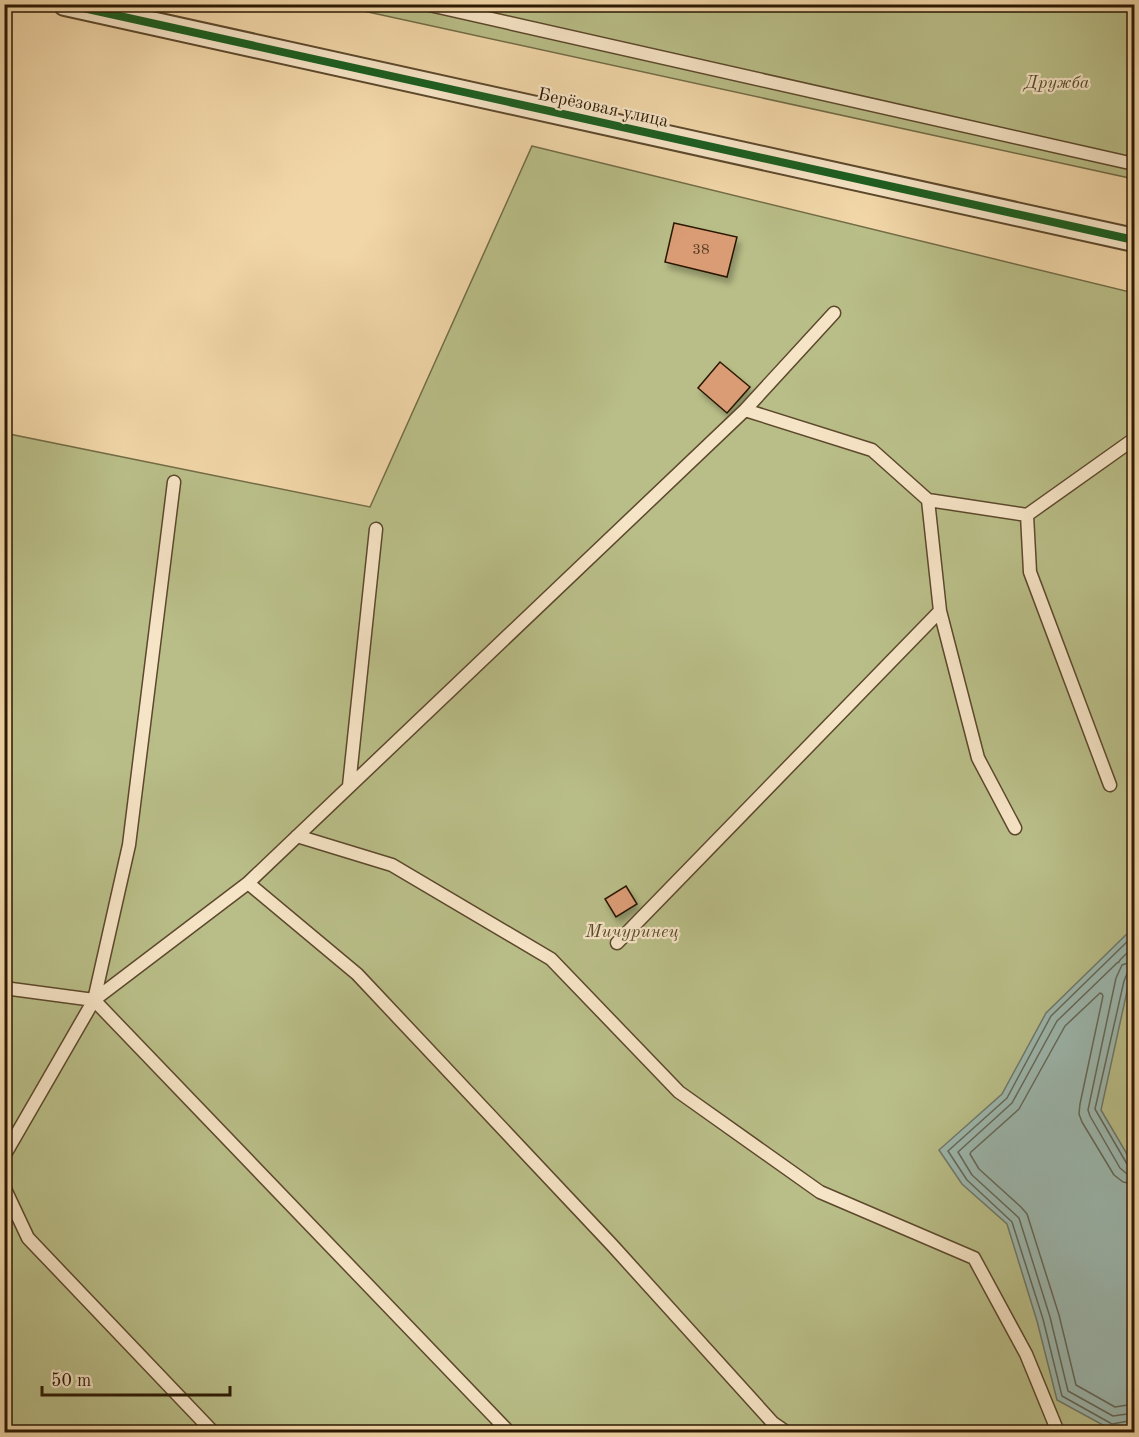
<svg xmlns="http://www.w3.org/2000/svg" width="1139" height="1437" viewBox="0 0 1139 1437" font-family="'Old Standard TT',serif">
<defs>
<filter id="shadow"><feDropShadow dx="3.5" dy="6" stdDeviation="3" flood-color="#0004"/></filter>
</defs>
<rect width="100%" height="100%" fill="#f1d6a7"/>
<filter id="stains"><feTurbulence type="fractalNoise" baseFrequency=".00333" numOctaves="4"/><feColorMatrix values="0 0 0 0 .2 0 0 0 0 .09 0 0 0 0 .02 0 0 0 .5 -.17"/></filter>
<radialGradient id="worn" r=".72"><stop offset=".6" stop-color="#630" stop-opacity="0"/><stop offset="1" stop-color="#630" stop-opacity=".3"/></radialGradient>
<path fill="#b9be88" stroke="#726c46" stroke-width="1.5" d="M336 5H1134V179Z
M532 146 1134 293V1432H5L4 433 370 507Z"/>
<path fill="#9cb8af" stroke="#6f786a" stroke-width="1.5" d="M1134 927V967L1129 982 1101 1110 1134 1166V1426L1112 1430 1057 1400 1037 1321 1007 1224 962 1184 939 1150 1002 1094 1046 1013Z"/>
<g fill="none" stroke-linecap="round" stroke-linejoin="round">
<path stroke="#646859" stroke-width="1.5" d="M1134 935 1051 1016 1007 1098 948 1151 967 1180 1012 1222 1043 1319 1062 1396 1112 1424 1134 1420
M1134 946 1120 960 1119 962 1117 963 1057 1021 1012 1103 958 1152 972 1175 1019 1218 1050 1317 1068 1391 1113 1416 1134 1413
M1134 961 1122 965 1116 978 1088 1110 1090 1116 1120 1168 1127 1174 1134 1175
M1134 969 1128 971 1124 981 1095 1109 1127 1164 1130 1167H1134
M1134 1184 1123 1182 1114 1175 1082 1122 1079 1114 1080 1104 1103 996 1102 994 1100 993 1065 1026 1019 1109 971 1152 970 1154 979 1169 1021 1207 1027 1214 1059 1315 1076 1385 1115 1407 1134 1404"/>
</g>
<path fill="#d99c75" stroke="#2b1903" stroke-width="1.5" filter="url(#shadow)" d="M674 223 737 237 727 277 665 262Z
M720 362 750 387 727 413 698 388Z
M626 886 637 904 616 917 605 899Z"/>
<g fill="none" stroke-linecap="round" stroke-linejoin="round">
<defs>
<path id="service" d="M425 4 1134 164
M745 410 872 450 928 500 1027 515 1134 439
M1027 515 1030 572 1110 785
M940 611 978 758 1015 828
M349 786 376 529
M297 836 392 865 551 959 679 1092 820 1192 974 1258 1026 1354 1058 1432
M248 883 357 974 612 1245 773 1423 786 1432
M617 943 940 611 928 500
M4 988 94 1000 509 1432
M94 1000 129 845 174 482
M4 1156 94 1000 248 883 745 410 834 313
M4 1187 28 1238 213 1432"/>
<path id="minor" d="M65 4 1134 240"/>
</defs>
<use href="#service" stroke="#5c482c" stroke-width="15"/>
<use href="#minor" stroke="#5c482c" stroke-width="26"/>
<use href="#service" stroke="#f6e4c6" stroke-width="12"/>
<use href="#minor" stroke="#f6e4c6" stroke-width="22"/>
<defs>
<path id="cycleway" d="M65 4 1134 240"/>
</defs>
<use href="#cycleway" stroke="#f6e4c6" stroke-width="11"/>
<use href="#cycleway" stroke="#1b5e20" stroke-width="8"/>
</g>
<g text-anchor="middle" dominant-baseline="central" stroke-width="4.5" stroke-linejoin="round" paint-order="stroke">
<g font-size="15" fill="#563a20">
<text x="701" y="250">38</text>
</g>
<g font-size="18" font-style="italic" fill="#564b2b" stroke="#f6e4c6">
<text x="1057" y="83">Дружба</text>
<text x="632" y="932">Мичуринец</text>
</g>
<g font-size="18" fill="#2b1903" stroke="#f6e4c6">
<text transform="translate(603 108) rotate(12)">Берёзовая улица</text>
</g>
</g>
<rect width="1139" height="1437" fill="none" stroke="#f1d6a7" stroke-width="24"/>
<rect x="6" y="6" width="1127" height="1425" fill="none" stroke="#2b1903" stroke-width="3"/>
<rect x="12" y="12" width="1115" height="1413" fill="none" stroke="#2b1903" stroke-width="1.5"/>
<path d="M42 1386v9h188v-9" fill="none" stroke="#2b1903" stroke-width="3"/>
<text x="51" y="1386" font-size="18" fill="#2b1903" stroke="#f6e4c6" stroke-width="4.5" paint-order="stroke">50 m</text>
<rect width="100%" height="100%" filter="url(#stains)"/>
<rect width="100%" height="100%" fill="url(#worn)"/>
</svg>
